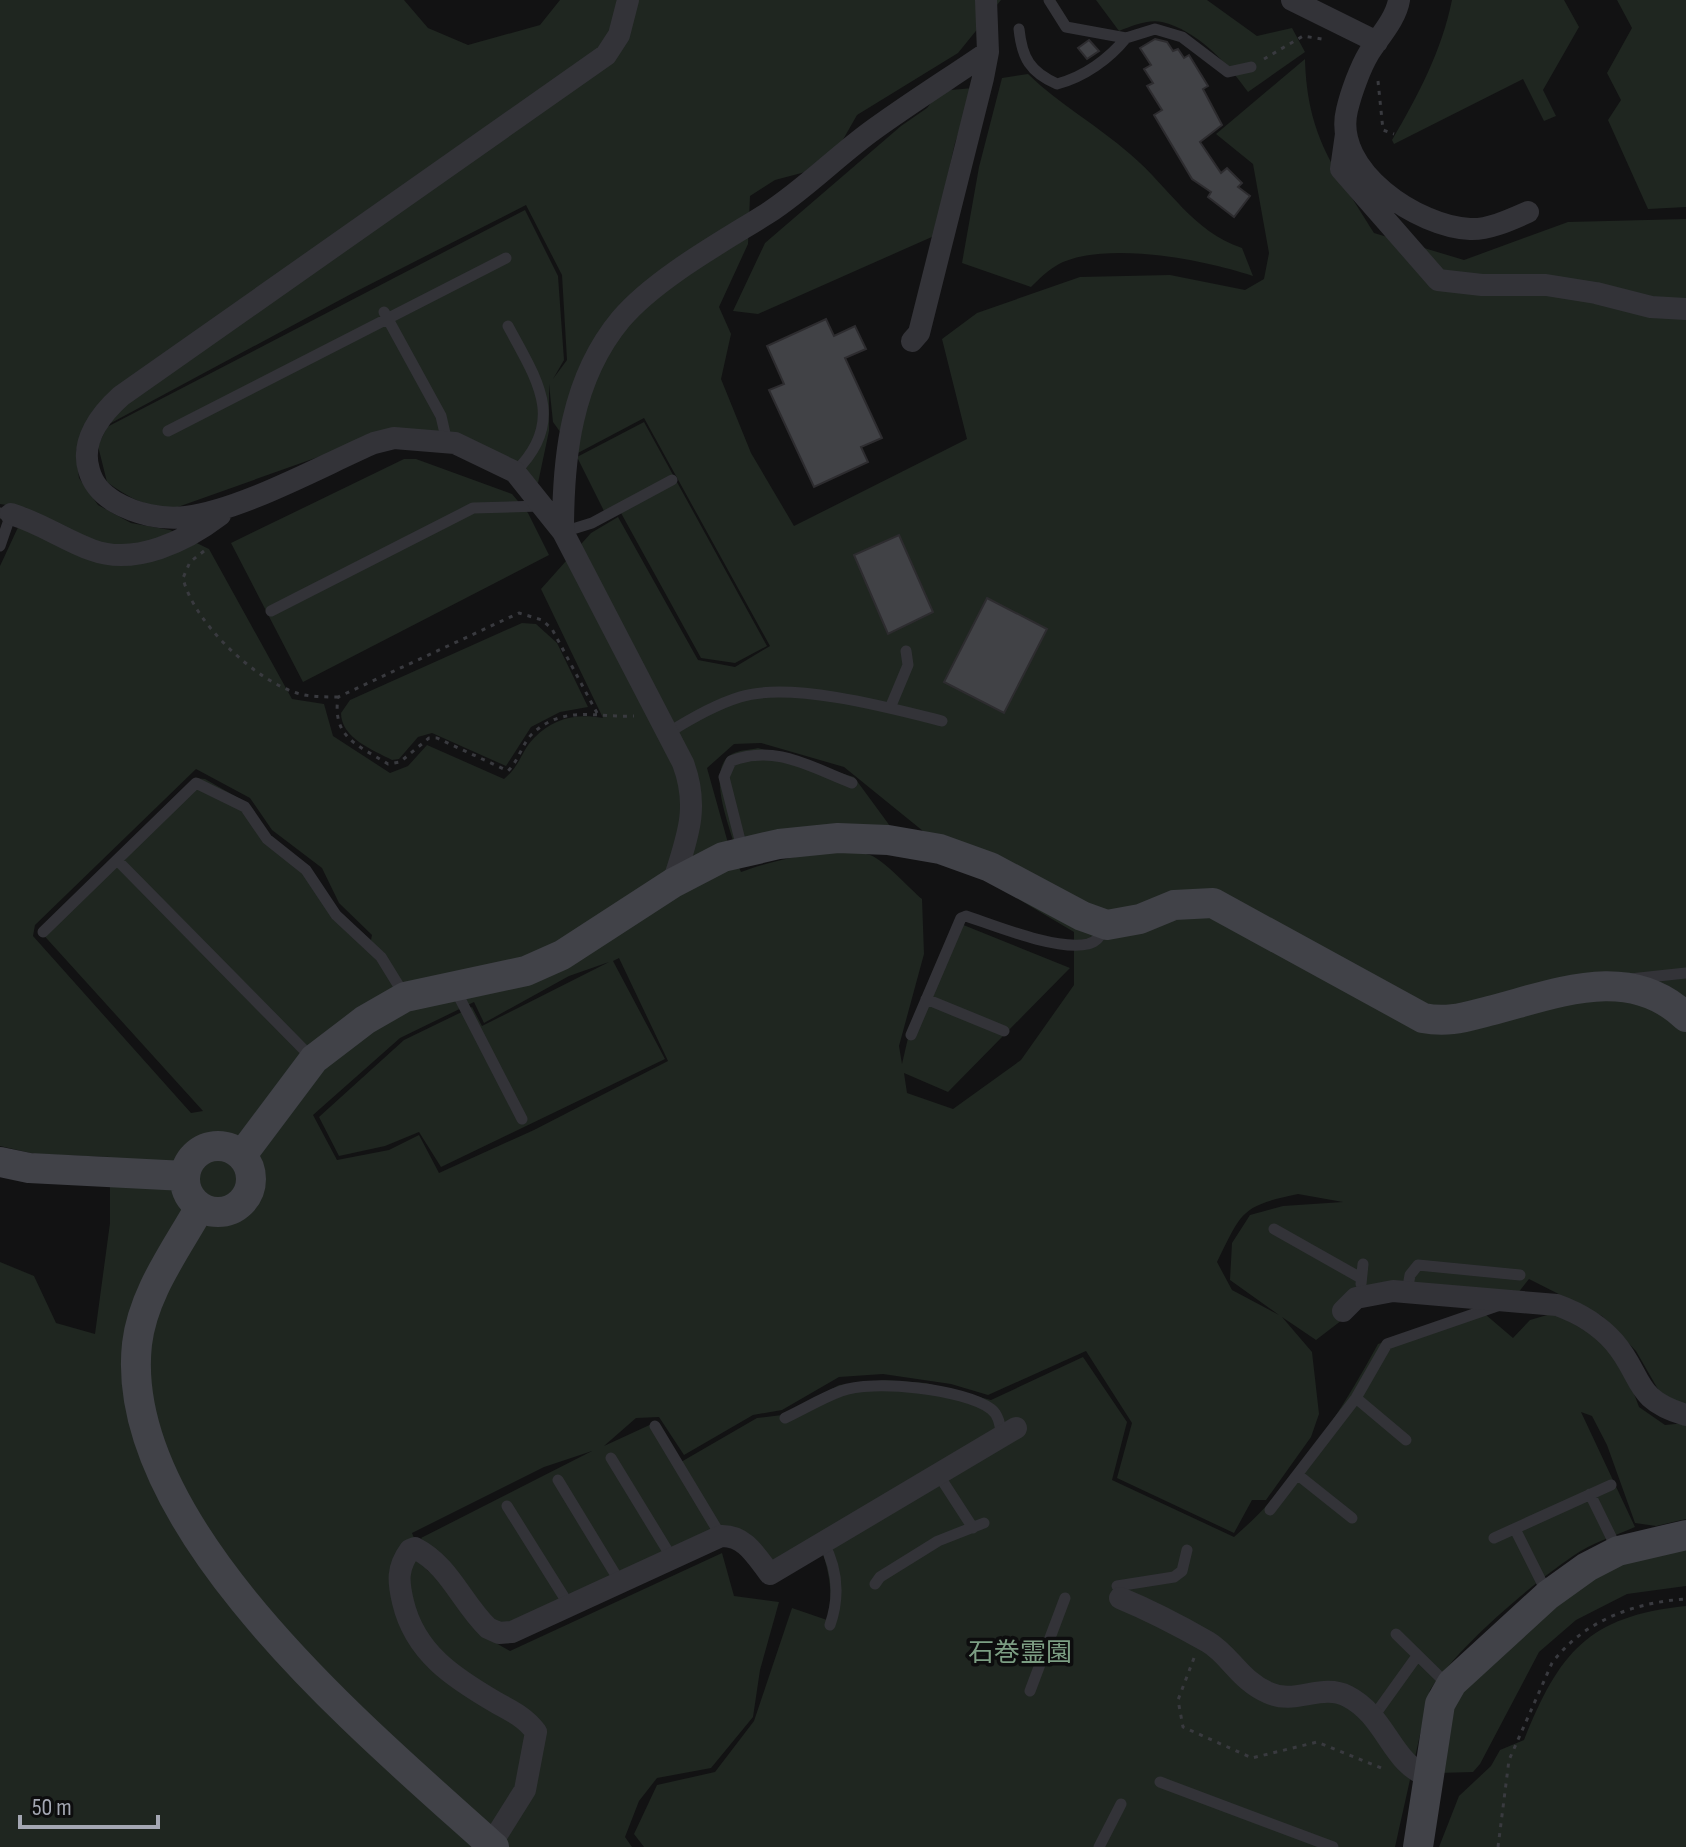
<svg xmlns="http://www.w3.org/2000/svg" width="1686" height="1847" viewBox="0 0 1686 1847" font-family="'Sofia Sans Condensed','Noto Sans JP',sans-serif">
<rect width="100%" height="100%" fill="#121213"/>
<path fill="#1f2620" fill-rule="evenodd" d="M0 0H404L428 28 468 45 540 25 560 0H1001L958 53 857 115 828 166 775 180 750 196 748 244 719 307 731 334 721 379 751 453 794 526 967 439 942 339 977 313 1080 277 1170 275 1245 290 1264 279 1269 253 1253 164 1216 134 1305 59C1307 137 1335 169 1374 233L1464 260 1568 222 1686 219V1407L1663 1398 1636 1351 1602 1316 1529 1279 1518 1293 1374 1285 1346 1317 1316 1340 1282 1317 1312 1352 1319 1414 1311 1437 1266 1500H1252L1234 1533 1117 1478 1132 1423 1086 1351 988 1395 951 1384 883 1374 839 1377 782 1410 753 1415 684 1455 659 1417 636 1418 604 1446 656 1422 681 1462 757 1418 782 1415 839 1385 885 1380 926 1383 991 1400 1083 1357 1127 1422 1112 1480 1234 1537C1294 1485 1340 1414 1378 1344L1479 1309 1513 1338 1530 1320 1554 1313 1609 1344 1626 1372 1639 1407 1665 1425 1686 1423V1519L1656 1526 1635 1523 1607 1445 1592 1416 1581 1412 1635 1527C1615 1536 1591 1543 1573 1556 1528 1587 1460 1645 1430 1690L1395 1847H644L634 1834 657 1785 715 1772 754 1721 792 1608 827 1620C834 1595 829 1573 822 1550L768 1582 740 1548 726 1541 487 1638 510 1651 722 1553 734 1596 779 1602 760 1670 753 1717 711 1768 657 1778 639 1801 625 1837 632 1847H0V1262L34 1276 56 1323 95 1334 110 1223V1157L35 1154 0 1146V566L27 508 0 504ZM526 205 562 275 567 360 553 379 564 360 558 276 525 210 107 427 98 446 107 482C129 498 147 508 175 508L321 456 464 439 505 456 538 483 549 431V384L553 422 576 454 644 418 770 646 735 667 698 660 618 517 591 533 541 589 603 718C577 713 553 718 534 738 521 751 521 765 504 779L427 745 408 766 390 773 333 736 324 704 292 699 209 549 170 530 131 523 98 505 79 478 76 450 85 426 111 423 351 294ZM761 743 844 767 976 874 1074 932V985L1021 1060 953 1109 907 1093 904 1073 948 1092 1070 968 956 922 908 1038 902 1064 899 1046 924 954 922 899C910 889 883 859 870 855 836 845 773 860 741 872L728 843 707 768 734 744ZM196 769 250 798 272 830 322 868 339 903 372 935 371 940 337 911 306 865 273 841 247 803 205 779 195 778 39 930 203 1111 191 1113 33 936 35 925ZM619 958 668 1061 534 1130 439 1173 419 1135 389 1150 337 1160 313 1115 400 1038 474 1002 484 1023 569 976 609 962 482 1026 472 1007 404 1040 319 1117 339 1156 385 1146 419 1132 441 1167 665 1059 613 961ZM1298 1194 1343 1202 1283 1206 1250 1215 1232 1243 1230 1280 1279 1315 1232 1290 1217 1262C1242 1212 1240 1206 1298 1194ZM592 1451 421 1538 441 1572 440 1580 427 1570 412 1533 544 1467Z
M1096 0H1207L1257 36 1292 28 1305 52 1248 92C1228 64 1197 30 1162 22 1148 19 1132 26 1119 31Z
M1452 0H1564L1579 27 1543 90 1556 116 1544 121 1523 79 1394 144 1392 140C1418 96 1442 50 1452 0Z
M1617 0H1686V207L1648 209 1608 120 1621 100 1607 73 1632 28Z
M1028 74C1060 105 1097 125 1130 154 1170 188 1192 231 1242 248L1253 276C1205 260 1106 240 1059 264 1048 270 1039 279 1031 287L962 263 979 167 1002 78Z
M973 88 955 143 934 236 758 314 733 311 765 243 901 126 927 108 940 91Z
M644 422 767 646 735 663 701 658 621 513 608 519 577 457Z
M404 459H416L512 494 528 513 549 555 303 682 231 543Z
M522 623 536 624 557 643 588 707 560 712 531 727 506 766 432 733 418 737 399 759 392 760C373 750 341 738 341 713L350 700Z
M758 748 854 777 890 826 733 840C727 820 707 767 732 754 739 750 750 750 758 748Z
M1686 1546V1586L1627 1594 1576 1620 1539 1652 1480 1764 1473 1772 1438 1773 1456 1692 1487 1661 1609 1566Z
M1686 1606V1847H1439L1459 1796 1491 1766 1500 1750 1524 1740C1559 1653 1588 1616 1686 1606Z"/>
<path fill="#414246" stroke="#2d2c2f" stroke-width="2" d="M1155 39 1167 42 1173 51 1178 49 1184 58 1189 55 1208 86 1203 89 1222 125 1200 142 1221 173 1227 168 1242 183 1238 187 1250 196 1234 217 1208 197 1211 192 1192 179 1154 115 1162 110 1147 86 1153 83 1144 69 1151 65 1140 48Z
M1089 40 1099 51 1087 59 1078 48Z
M826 319 834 336 855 326 866 349 845 358 882 438 861 447 868 462 814 487 769 390 784 384 767 346Z
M899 535 933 612 888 634 854 555Z
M987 598 1047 629 1004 713 944 682Z"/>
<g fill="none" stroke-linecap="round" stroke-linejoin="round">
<path stroke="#393a3f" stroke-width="3" stroke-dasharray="4 6" stroke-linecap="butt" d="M1264 59 1303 36 1322 39
M1378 81 1383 130 1394 134
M204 551 190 562 183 578C193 622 256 682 300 694 312 697 325 697 338 697
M597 713 552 629 542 620 519 613 338 697C332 738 358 745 388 764L400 762 429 738H437L508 771C519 760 522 744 532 734 564 704 596 718 634 716
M1194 1658 1178 1700 1183 1727 1252 1758 1317 1742 1384 1769
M1498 1847 1509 1760 1552 1663C1583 1621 1635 1602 1686 1599"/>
<path stroke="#333338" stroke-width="11" d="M1049 0 1066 27 1126 38 1155 29 1182 37 1228 72 1251 67
M1019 29C1022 58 1030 72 1057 84 1084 77 1109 59 1126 38
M384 312 441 416 447 442
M508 326C537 380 567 421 515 472
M168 431 506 258
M0 513 11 514 0 546
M563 532 592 523 672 480
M271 611 473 508 540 506
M890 708 908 665 906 651
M668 733C690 719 714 705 740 697 790 681 891 708 942 721
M743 852 724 777 731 761C776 744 810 767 852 783
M117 860 313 1059
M43 932 196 783 245 807 267 839 306 870 336 915 381 957 405 996
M1630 979 1686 973
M455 989 522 1119
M926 999 1004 1031
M911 1035 961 918 966 916C996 926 1057 951 1088 944 1098 941 1100 936 1105 927
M1274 1229 1359 1277
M1361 1284 1363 1264
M1407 1292 1410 1275 1418 1265 1520 1275
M1356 1398 1406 1440
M785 1418C804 1409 822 1398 841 1391 872 1379 964 1389 991 1409 999 1415 1000 1426 1002 1436
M655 1426 721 1536
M611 1458 672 1558
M938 1474 973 1528
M1298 1475 1352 1518
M558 1480 620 1582
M1590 1494 1618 1551
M507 1506 569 1605
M1270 1510 1356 1398 1387 1344 1500 1305
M1515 1529 1547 1593
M1494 1538 1611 1485
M823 1542C838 1569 840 1596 830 1625
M875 1584 880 1577 938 1541 984 1523
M1117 1586 1174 1577 1182 1571 1187 1550
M1396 1634 1450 1687
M1030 1691 1065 1598
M1374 1716 1417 1656
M1160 1782 1333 1847
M1099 1847 1121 1804"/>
<path stroke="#333338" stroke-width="22" d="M628 0 619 35 606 55 121 396C101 414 80 441 89 470 93 485 102 494 115 502 136 514 162 520 186 517 242 510 321 466 374 443L394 438 455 443 515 472 563 532 683 763C700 808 687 838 673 883
M1292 0 1377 42
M1399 0C1396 19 1379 37 1369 53 1360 68 1351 93 1347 110 1332 171 1419 227 1470 229 1489 230 1512 219 1528 212
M1346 134 1341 169 1438 280 1482 285H1546L1596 293 1651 307 1686 309
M912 341 919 333 983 78 988 52 986 0
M11 514C43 524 64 540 92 550 135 566 186 541 220 515
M563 531C563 457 571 379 621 319 656 278 722 242 768 213 805 189 837 156 873 130 910 103 950 78 988 52
M1343 1311 1356 1298 1393 1291 1557 1305C1579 1313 1599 1325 1614 1342 1644 1377 1632 1399 1686 1415
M1120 1598C1149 1610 1180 1626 1208 1642 1230 1655 1240 1681 1269 1693 1295 1705 1322 1683 1347 1696 1387 1716 1392 1766 1429 1776
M491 1844 525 1790 536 1732C526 1718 512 1711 497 1703 454 1678 415 1653 403 1602 398 1581 397 1568 410 1550L415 1548C450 1566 461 1602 488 1628L499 1633 512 1632 721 1536C745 1535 756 1556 770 1574L1016 1428"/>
<path stroke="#414248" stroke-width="30" d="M185 1179a33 33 0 1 1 66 0a33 33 0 1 1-66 0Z
M242 1155 314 1059 365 1020 405 997 526 971 562 955 673 883 723 857 779 844 838 838 888 840 940 849 990 867 1082 916 1107 925 1140 919 1174 905 1213 903 1423 1018C1448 1023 1465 1017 1489 1011 1556 994 1629 962 1686 1017
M0 1162 29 1168 185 1176
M200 1207C176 1250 143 1293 137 1344 117 1527 370 1735 494 1847
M1418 1847 1440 1704 1452 1683 1548 1595 1587 1567 1618 1551 1686 1535"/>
</g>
<g text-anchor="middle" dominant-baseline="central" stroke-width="7" stroke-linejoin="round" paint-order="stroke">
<g font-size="26" fill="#7c9e83" stroke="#0d0d0e">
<text x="1020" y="1653">石巻霊園</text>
</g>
</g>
<path d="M20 1815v12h138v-12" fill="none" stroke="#a4a7b3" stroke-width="4"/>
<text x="32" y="1815" font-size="24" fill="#a4a7b3" stroke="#0d0d0e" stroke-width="6" paint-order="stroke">50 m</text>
</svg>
